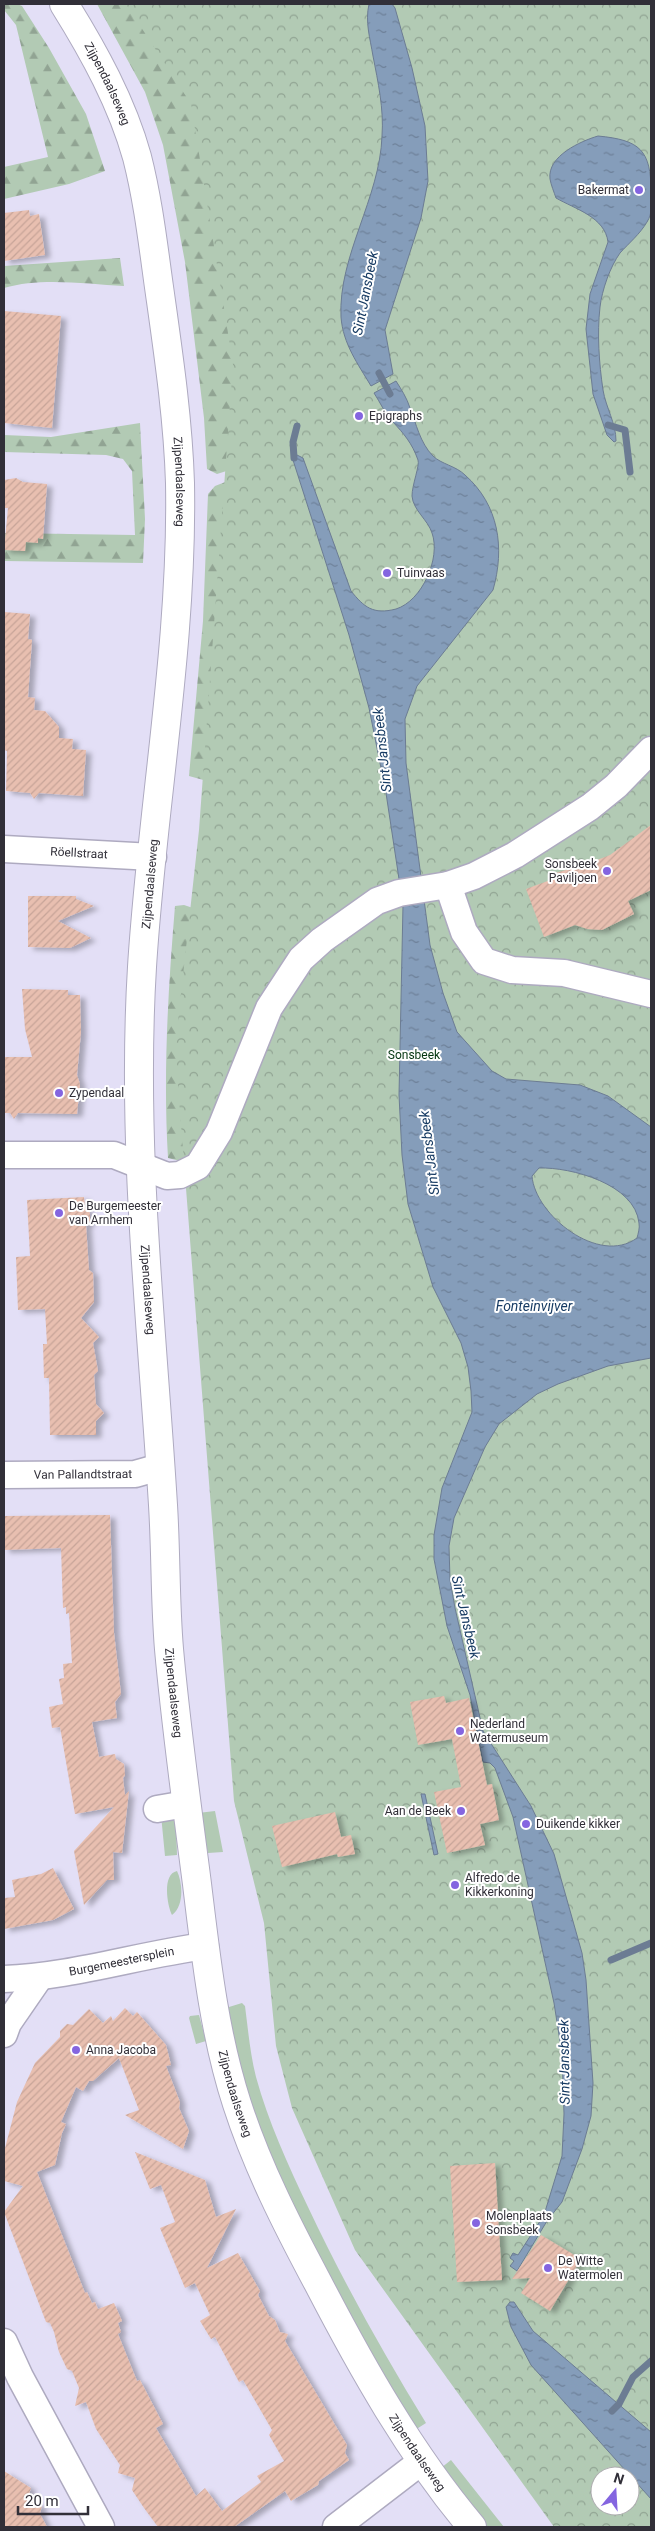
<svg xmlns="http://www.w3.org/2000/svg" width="655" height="2531" viewBox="0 0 655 2531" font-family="Roboto,sans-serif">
<defs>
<pattern id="forest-firs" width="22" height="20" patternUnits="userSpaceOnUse" patternTransform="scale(1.25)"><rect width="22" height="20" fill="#b2cab4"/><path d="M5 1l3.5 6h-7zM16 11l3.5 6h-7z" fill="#91a493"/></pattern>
<pattern id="park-crowns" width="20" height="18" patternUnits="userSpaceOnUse" patternTransform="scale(1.25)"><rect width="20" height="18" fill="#b2cab4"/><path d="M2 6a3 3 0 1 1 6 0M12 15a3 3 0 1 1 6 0" fill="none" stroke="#91a493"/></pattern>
<pattern id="water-ripples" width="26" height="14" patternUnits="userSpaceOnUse" patternTransform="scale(1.25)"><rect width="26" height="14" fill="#859dba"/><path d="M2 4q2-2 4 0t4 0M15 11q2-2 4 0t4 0" fill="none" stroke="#6d8098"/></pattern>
<pattern id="building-hatch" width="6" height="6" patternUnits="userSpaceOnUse" patternTransform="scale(1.25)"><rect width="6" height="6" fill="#e8bfb0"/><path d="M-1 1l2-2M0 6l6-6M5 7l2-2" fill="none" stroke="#c7a498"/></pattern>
<filter id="shadow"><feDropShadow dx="5.5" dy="3" stdDeviation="2.5" flood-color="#0004"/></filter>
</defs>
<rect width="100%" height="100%" fill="#e3dff6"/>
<path fill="#b2cab4" d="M215 1811 223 1852 208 1853 198 1813Z
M161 1815 176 1820 177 1855 165 1856Z
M177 1871C183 1884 184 1906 172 1915 167 1905 162 1874 177 1871Z
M242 2003 245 2006C248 2029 250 2053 256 2077 268 2121 288 2165 308 2207 343 2281 383 2353 426 2423L415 2430 391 2391 292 2207 252 2111 242 2080 228 2010 229 2007Z
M199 2015 206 2041 196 2044 189 2018 190 2016Z
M451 2460 504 2527H487L441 2468Z"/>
<path fill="url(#forest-firs)" d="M4 4H17L22 6 49 48 86 114 105 171 69 184 4 199V167L48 157 16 25 4 10Z
M97 4H147L227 147 239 467 217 474 207 469 204 418 185 262 163 145 145 92Z
M120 258 124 286C86 284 41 277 4 288V266Z
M140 423 145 519 143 563 4 561V533L135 535 132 471 123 459 106 455 4 452V435L51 437Z
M233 479 207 781 189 776 203 621 208 494 215 486Z
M184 905 193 908 192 1158 180 1161 168 1158C163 1074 168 990 175 906Z"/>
<path fill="url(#park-crowns)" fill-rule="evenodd" d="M126 4H651V2527H554L355 2250 292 2108 276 2046 264 1923 234 1801 175 1048 199 830 233 364 191 104ZM600 2476H630V2506H600Z"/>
<path fill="url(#water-ripples)" stroke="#6c7c93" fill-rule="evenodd" d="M369 4H392L395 8 412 68 425 126 428 181 421 218 385 330 393 374 371 386C358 364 343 344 341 317 338 256 380 198 382 136 384 109 378 82 373 56 370 38 365 22 369 4Z
M598 136C640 140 651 150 651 192 651 202 653 213 647 222 640 234 629 243 620 253 610 267 602 290 600 307 597 334 599 363 603 390 606 408 616 423 616 441L614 442 607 435 593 394 586 329 590 294 608 242C605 217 575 209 556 198 554 192 551 185 550 179 547 156 581 141 598 136Z
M396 381C401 389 407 398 410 408 416 423 420 443 433 456 441 464 456 466 465 475 499 505 505 548 493 590L417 686 405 719 406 763 430 945 443 993 457 1032 492 1071 506 1079 580 1085 608 1096 651 1127V1358L608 1366 558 1384 537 1394 499 1424 485 1447 454 1518 449 1546 450 1580 455 1608 483 1731 531 1806 554 1854 582 1953 586 1980 593 2083 591 2116 582 2149 562 2202 547 2221 517 2271 510 2266 514 2261 510 2258 513 2253 518 2255 544 2215 562 2156 564 2114 562 2054 554 2003 513 1817 495 1768 490 1763 483 1762 470 1695 447 1626 434 1559V1535L442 1488 472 1412 471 1391 468 1367 461 1343 433 1287 408 1204 402 1155 399 1095 403 905 399 879 386 793 369 708 349 635 293 460 297 455 303 458 351 591C364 607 373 615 396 609 422 601 441 558 432 533 428 520 413 510 412 496 412 485 420 465 418 460 412 443 404 434 393 422 385 414 380 402 374 393ZM539 1168C571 1167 635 1184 639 1223 640 1228 638 1234 637 1238 599 1266 535 1215 532 1176Z
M421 1794H425L438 1854 434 1855Z
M510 2302H514L533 2331 651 2432V2499L531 2365 511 2327 506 2307Z"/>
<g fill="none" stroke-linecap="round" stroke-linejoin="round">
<path stroke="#6c7c93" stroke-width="7" d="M379 373 390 394
M608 425 625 430 630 472
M294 458 293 442 297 426
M611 1960 651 1943
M612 2411 619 2404 633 2377 651 2361"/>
</g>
<path fill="url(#building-hatch)" filter="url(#shadow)" d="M29 210 30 216 39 214 45 255 4 261V213Z
M4 311 61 316 52 428 4 423Z
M16 478 23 482 47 484 43 539 38 538V543L26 542 25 551 4 550 8 508H4V480Z
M4 612 30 614 28 639 32 640 28 697 35 698 34 710 45 711 59 727V738L73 739 72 749 86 750 83 796 39 793 34 799 30 793 6 791 7 751 4 750Z
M651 825V890L628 901 634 914 602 930 587 929 575 925 544 937 526 889 553 879 552 874 587 864 610 855Z
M28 896H76V899L94 906 58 921 91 938 70 948 28 947Z
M22 989 68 990V995H80L81 1032 77 1075 80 1084 77 1114 18 1113 14 1119 10 1113H4V1057H32L25 1029Z
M84 1197 85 1208 90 1213V1221L86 1225 89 1270 93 1273 94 1302 81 1318 99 1337 93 1343 98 1371 94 1375 96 1404 104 1413 96 1421V1435H50L49 1378H44L43 1344H47L45 1309 18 1310 16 1257 30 1256 27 1200Z
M110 1515 114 1633 121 1694 115 1702 117 1718 92 1722 99 1757 115 1754 116 1759 124 1764 125 1775 123 1778 125 1795 129 1791 122 1853 113 1852 114 1880H107L84 1905 74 1851 114 1807 75 1814 60 1727 52 1728 49 1707 63 1704 59 1679 64 1678 63 1664 72 1663 69 1613 66 1614V1607L63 1608 61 1548 4 1550V1516Z
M444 1696 446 1703 469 1698 487 1785 492 1784 499 1820 480 1824 485 1845 447 1853 434 1792 461 1787 452 1739 418 1745 410 1702Z
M335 1812 341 1837 351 1835 355 1854 338 1857 337 1854 282 1867 272 1826Z
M53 1868 74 1909 53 1920 4 1929V1898L15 1897 12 1880 41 1874Z
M125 2008 133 2016 137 2012 166 2045 171 2065 166 2066 180 2102 179 2108 189 2131 183 2149 125 2115 139 2110 119 2058 93 2081H89L83 2091 76 2087 61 2122 66 2124 62 2133 55 2165 37 2172 85 2293 87 2292 92 2303 95 2302 98 2309 114 2303 122 2321 118 2323 121 2332 118 2334 137 2381 140 2380 163 2424 156 2428 196 2496 205 2488 222 2511 261 2482 257 2476 284 2461 269 2435 272 2430 243 2380 239 2382 215 2337 211 2339 200 2321 210 2315 195 2283 185 2288 160 2228 175 2222 161 2185 150 2189 135 2152 205 2180 216 2217 236 2209 207 2268 238 2253 260 2291 258 2295 269 2316 275 2320 280 2332 288 2334 285 2341 347 2445 345 2453 349 2460 319 2481 318 2485 291 2501 285 2491 234 2527H158L144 2508 132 2490 135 2478 118 2473 120 2465 96 2429 86 2402 75 2406 79 2388 72 2371 67 2369 59 2352 54 2332 50 2323 46 2322 4 2212 23 2186 4 2181V2152L17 2102 35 2063 60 2037V2031L67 2024 73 2025 89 2009 103 2023 111 2016 113 2021Z
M495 2163 502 2280 457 2282 450 2166Z
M541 2235 581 2259 550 2311 521 2293 530 2278 512 2279Z
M4 2471 31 2488 27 2500 42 2505 40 2514 47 2527H4Z"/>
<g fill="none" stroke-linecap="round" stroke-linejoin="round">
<defs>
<g id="minor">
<path id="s1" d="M4 849 153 857"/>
<path d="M448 885 464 932 484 961 512 970 564 973 651 994"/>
<path d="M4 1155H114L167 1176 180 1175 198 1166 219 1132 269 1008 301 959 322 940 377 901 399 893 448 885 474 876 515 855 590 807 616 786 651 750"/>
<path id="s2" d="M4 1475 135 1474 160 1467"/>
<path d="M157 1809 186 1804"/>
<path id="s3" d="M4 1979C70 1977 138 1955 205 1946"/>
<path d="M4 2034 8 2023 39 1978"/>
<path d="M4 2342 20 2377 101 2527"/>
<path d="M336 2527 422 2461"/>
</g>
<g id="major">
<path id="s4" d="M64 4C94 52 122 103 137 157 148 200 153 244 159 287 168 351 178 418 180 483 183 645 152 806 142 967 131 1146 152 1326 163 1505 166 1553 165 1602 169 1649 176 1728 187 1806 197 1884 206 1958 214 2033 237 2104 257 2166 287 2225 318 2283 362 2368 410 2453 472 2527"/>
</g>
</defs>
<use href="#minor" stroke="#aeaac0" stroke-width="29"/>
<use href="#major" stroke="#aeaac0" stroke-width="30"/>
<use href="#minor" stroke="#fff" stroke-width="26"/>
<use href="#major" stroke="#fff" stroke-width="28"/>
</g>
<g fill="#8465e0" stroke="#fff" stroke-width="2">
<circle cx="639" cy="190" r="5"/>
<circle cx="359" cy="416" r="5"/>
<circle cx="387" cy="573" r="5"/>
<circle cx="607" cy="871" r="5"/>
<circle cx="59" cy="1093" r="5"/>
<circle cx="59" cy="1213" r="5"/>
<circle cx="460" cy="1731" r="5"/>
<circle cx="461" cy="1811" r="5"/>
<circle cx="526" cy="1824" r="5"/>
<circle cx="455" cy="1885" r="5"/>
<circle cx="76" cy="2050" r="5"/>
<circle cx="476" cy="2223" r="5"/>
<circle cx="548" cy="2268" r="5"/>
</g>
<g text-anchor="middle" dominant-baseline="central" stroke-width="4" stroke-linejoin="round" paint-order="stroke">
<g font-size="12" fill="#312f38" stroke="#fff">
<text stroke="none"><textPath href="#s4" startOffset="91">Zijpendaalseweg</textPath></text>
<text stroke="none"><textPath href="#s4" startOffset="498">Zijpendaalseweg</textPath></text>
<text stroke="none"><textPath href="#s1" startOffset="75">Röellstraat</textPath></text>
<text transform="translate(150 884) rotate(-85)">Zijpendaalseweg</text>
<text stroke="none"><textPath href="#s4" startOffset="1308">Zijpendaalseweg</textPath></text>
<text stroke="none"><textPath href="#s2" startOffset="79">Van Pallandtstraat</textPath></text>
<text stroke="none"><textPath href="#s4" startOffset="1712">Zijpendaalseweg</textPath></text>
<text stroke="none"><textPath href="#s3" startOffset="119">Burgemeestersplein</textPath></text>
<text stroke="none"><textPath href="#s4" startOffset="2118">Zijpendaalseweg</textPath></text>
<text stroke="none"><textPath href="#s4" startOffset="2522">Zijpendaalseweg</textPath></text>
</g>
<g font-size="12" fill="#312f38" stroke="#fff" text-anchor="start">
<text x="629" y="190" text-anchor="end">Bakermat</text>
<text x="369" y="416">Epigraphs</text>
<text x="397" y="573">Tuinvaas</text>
<text x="597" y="864" text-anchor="end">Sonsbeek<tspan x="597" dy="14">Paviljoen</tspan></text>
<text x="69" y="1093">Zypendaal</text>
<text x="69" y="1206">De Burgemeester<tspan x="69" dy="14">van Arnhem</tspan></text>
<text x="470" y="1724">Nederland<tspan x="470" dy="14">Watermuseum</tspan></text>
<text x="451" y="1811" text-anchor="end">Aan de Beek</text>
<text x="536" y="1824">Duikende kikker</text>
<text x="465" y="1878">Alfredo de<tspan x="465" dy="14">Kikkerkoning</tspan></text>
<text x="86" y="2050">Anna Jacoba</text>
<text x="486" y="2216">Molenplaats<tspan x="486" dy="14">Sonsbeek</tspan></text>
<text x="558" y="2261">De Witte<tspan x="558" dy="14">Watermolen</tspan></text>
</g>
<g font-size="12" fill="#033510" stroke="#fff">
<text x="414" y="1055">Sonsbeek</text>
</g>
<g font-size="14" font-style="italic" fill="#173b63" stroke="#fff">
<text transform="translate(365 293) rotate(-79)">Sint Jansbeek</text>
<text transform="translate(382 750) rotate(-96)">Sint Jansbeek</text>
<text transform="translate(429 1153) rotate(-97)">Sint Jansbeek</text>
<text x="534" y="1306">Fonteinvijver</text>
<text transform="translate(466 1617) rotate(77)">Sint Jansbeek</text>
<text transform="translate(564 2062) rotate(-91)">Sint Jansbeek</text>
</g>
</g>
<rect width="655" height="2531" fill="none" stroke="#312f38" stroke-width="10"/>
<g transform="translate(615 2491) rotate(18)"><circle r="24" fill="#ffffff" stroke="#adacaf"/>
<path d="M0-4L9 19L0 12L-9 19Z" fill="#8465e0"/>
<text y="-8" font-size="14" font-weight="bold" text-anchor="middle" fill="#312f38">N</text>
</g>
<path d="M18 2506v8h70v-8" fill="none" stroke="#312f38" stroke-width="2.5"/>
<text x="25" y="2506" font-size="15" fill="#312f38" stroke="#ffffff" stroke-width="4" paint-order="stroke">20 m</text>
</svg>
